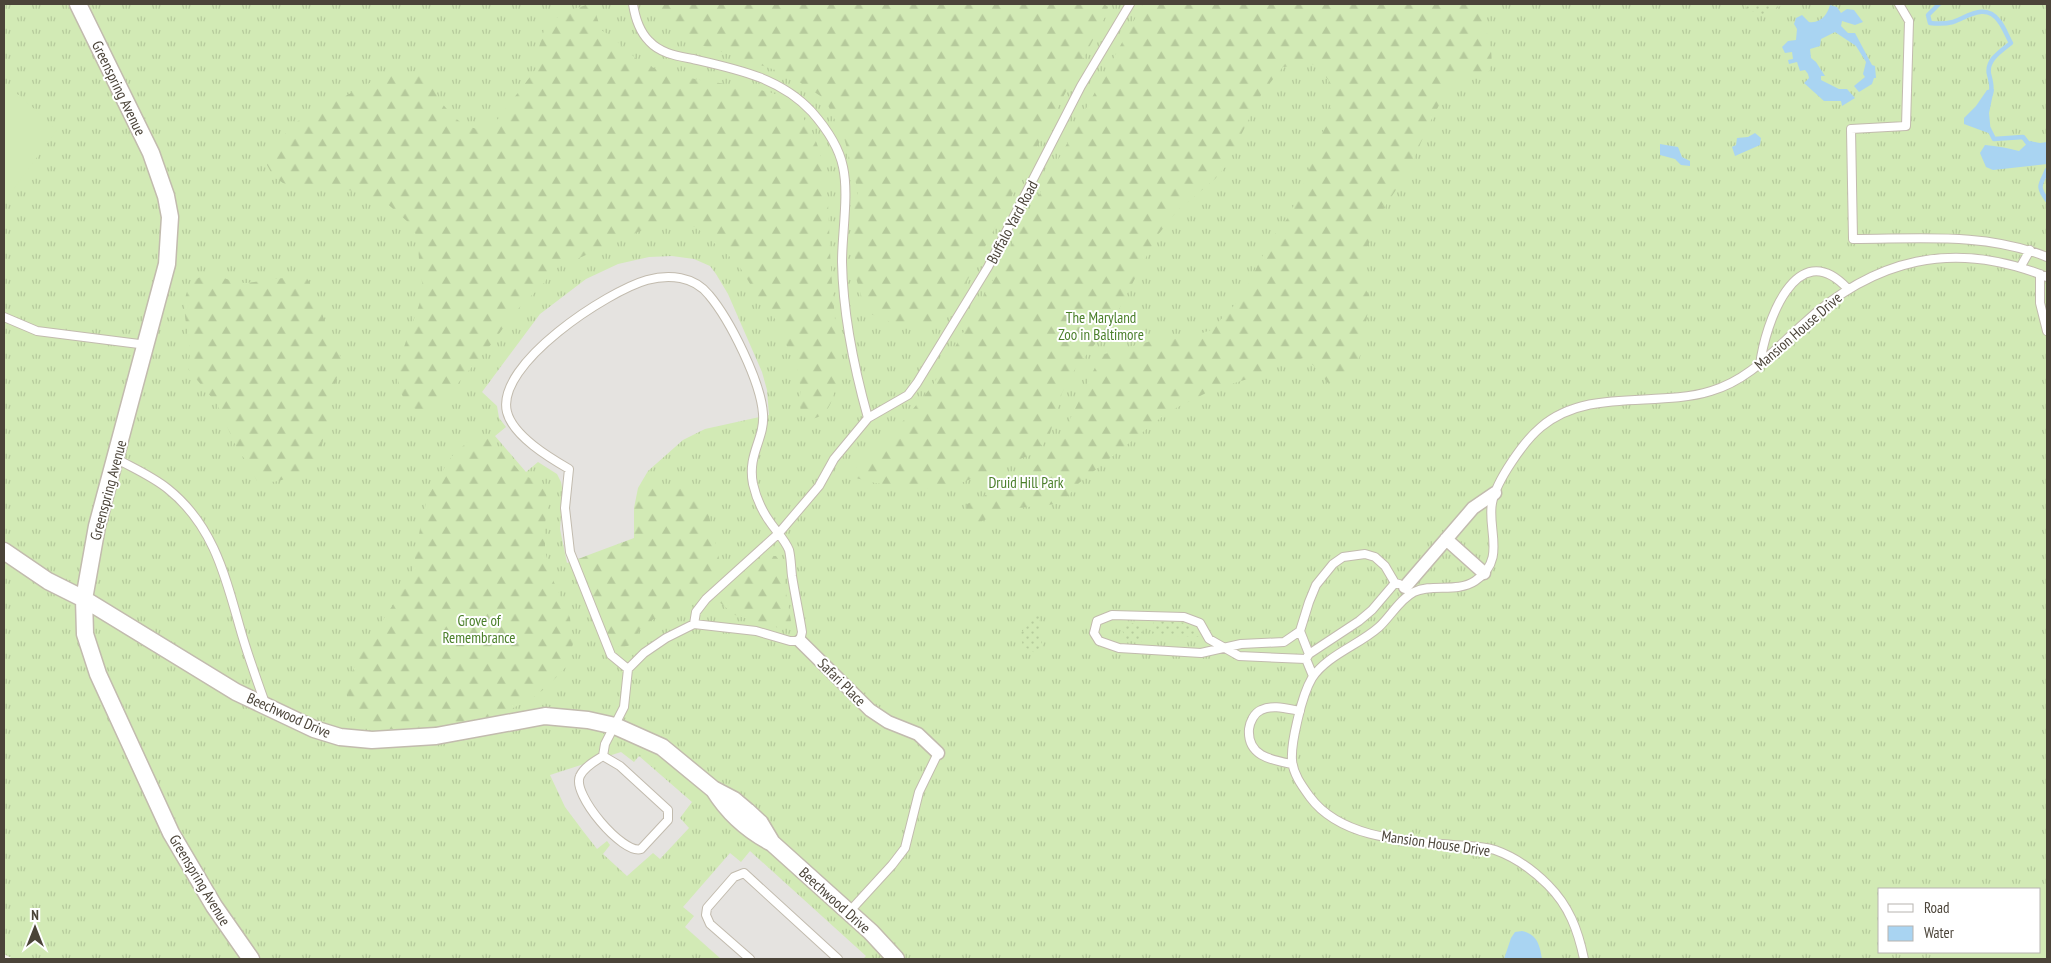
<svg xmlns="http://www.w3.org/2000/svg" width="2051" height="963" viewBox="0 0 2051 963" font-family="'PT Sans Narrow',sans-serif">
<defs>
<pattern id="grass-tufts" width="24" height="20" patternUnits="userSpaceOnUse" patternTransform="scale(1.25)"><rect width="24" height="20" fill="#d2eab5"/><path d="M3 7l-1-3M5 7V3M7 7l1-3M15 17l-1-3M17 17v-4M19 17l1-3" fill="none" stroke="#b6ca9c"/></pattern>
<pattern id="forest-firs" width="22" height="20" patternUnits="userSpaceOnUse" patternTransform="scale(1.25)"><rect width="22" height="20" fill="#d2eab5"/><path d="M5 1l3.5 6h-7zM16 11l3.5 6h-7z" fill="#b6ca9c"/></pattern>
<pattern id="garden-dots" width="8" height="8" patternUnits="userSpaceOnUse" patternTransform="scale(1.25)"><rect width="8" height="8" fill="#d2eab5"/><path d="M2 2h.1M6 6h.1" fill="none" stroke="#b6ca9c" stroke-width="1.8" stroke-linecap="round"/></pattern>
</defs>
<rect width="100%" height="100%" fill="#f6f3ec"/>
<path fill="url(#grass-tufts)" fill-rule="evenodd" d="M4 4H2047V959H13L4 954ZM1880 889H2040V952H1880Z"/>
<path fill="url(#forest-firs)" d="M653 4H1104L1108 7 1105 17 954 306 933 327 895 324 866 312 856 278 852 218 858 191 845 141 825 99 787 74 677 37 654 10Z
M1143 4H1484C1484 10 1484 17 1485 24 1488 42 1497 58 1487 75 1474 74 1461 71 1452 81L1429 124 1409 170 1386 205 1362 259 1363 284 1370 298 1361 353 1355 369 1343 380 1328 383 1313 365 1304 358 1281 364 1267 373 1212 390 1168 412 1079 483 1063 502 1056 504 1009 509 973 525C967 519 965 513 967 504L1026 476 1058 444 1101 355 1151 341 1190 337 1211 330 1242 297 1271 239 1287 219 1301 191 1325 126 1333 96 1329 81 1319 68 1312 64 1283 67 1262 93 1225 167 1215 179 1177 211 1157 236 1113 321 1073 372 1062 393 1049 437 1033 454 961 483 925 489 875 483 848 476 898 427 933 385 978 307Z
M586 5 596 14 601 30C620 40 630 58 649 66 680 79 717 82 749 88 764 91 779 92 791 104 802 115 812 129 817 144 831 184 828 227 831 268 833 299 837 328 836 359 836 367 838 377 836 385 832 403 828 417 808 420L801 412 799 401 801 390 797 369 774 317 761 302 738 264 697 228 688 224 654 225 552 270 545 282 513 314 494 341 436 409C426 412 420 413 411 406 381 383 414 327 421 298 426 281 415 261 420 241L408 222 383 200 328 184 293 187 283 183 273 176 267 165 268 155 274 145 298 121 385 75 419 71 430 77 436 88 438 99 454 117 464 125 477 129 489 126 498 119 536 69 539 47 545 27 563 13Z
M213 274 235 282 246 283 305 275C315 290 319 305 325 322 330 335 337 345 341 359L321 449C312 470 280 487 257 481L247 461 239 453 217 404 188 369C189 363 190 356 190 350 189 329 177 302 192 283 197 277 205 275 213 274Z
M476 434 492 440 523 475 538 481 545 491 548 500 545 524V551L553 580 570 618 573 644 565 668 547 687 528 701 500 714 447 726 374 730 359 723 350 712 345 686 360 656 412 575 421 523 428 496 451 457Z
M684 483 708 512 722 571 641 628 631 645 620 648C599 634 587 583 578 559L634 538V508L638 488Z
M767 556H776L781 563 791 621 786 627 779 628 735 615 718 601Z"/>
<path fill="url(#garden-dots)" d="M1745 4H1784L1762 16 1746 8Z
M1039 613V629L1043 649 1037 654 1023 646 1020 634Z
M1156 621 1190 623 1199 637 1152 635 1153 623Z
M1130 623 1143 624 1142 642 1126 639 1121 628 1123 625Z"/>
<path fill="#d2eab5" d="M4 89 19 95 57 130 4 202Z
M2047 892V959H1945L1942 952H2040V894Z"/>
<path fill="#e5e3e0" d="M672 256 694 259 710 266 716 274 728 294 762 372 767 390 769 415 705 429 683 440 648 471 638 488 634 508V538L567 563 560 529 563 493 561 482 557 474 538 462 526 472 495 436 506 427 499 418 497 406 482 392 540 314 586 279 618 264 649 257Z
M621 752 634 762 639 756 692 802 680 818 689 828 660 859 653 853 627 876 603 854 610 845 607 841 597 849 583 831 565 807 550 775Z
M750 851 866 956 863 959H721L685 927 694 916 683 907 730 853 741 862Z"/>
<path fill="#a9d4f2" d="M1830 5 1837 7 1841 13 1847 9 1854 10 1863 22 1855 25 1842 21 1841 26 1848 33H1855L1872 65 1875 66 1876 78H1874L1872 84 1859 92 1854 86 1865 77 1863 74 1866 62 1856 46 1835 32 1821 39 1820 46 1810 49 1811 58 1816 62 1825 76H1821V80L1839 89H1847L1855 98 1842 106 1841 101H1824L1804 83 1809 78 1808 74 1805 70 1800 71 1797 62 1789 64 1788 60 1793 59 1792 52 1785 53 1782 47 1788 41 1796 40 1797 29 1794 24 1796 18 1802 15 1809 22C1821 24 1828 13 1830 5Z
M1994 89 1989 113 1991 134 1964 124V118L1976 106 1987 90Z
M1755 133 1761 138 1760 145 1735 156 1732 147 1736 145 1737 138 1748 137Z
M2030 141 2040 143 2047 142V164L1993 170 1986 167 1980 153 1985 145C1997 146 2008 148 2019 151Z
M1660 144 1678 147 1682 157 1690 161V166L1681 165 1675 159 1660 155Z
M1522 931C1537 934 1540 945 1542 959H1504L1511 938 1515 932Z"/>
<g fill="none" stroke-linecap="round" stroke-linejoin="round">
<path stroke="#a9d4f2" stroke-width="4.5" d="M1939 4 1928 15 1930 23C1938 24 1945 24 1953 22 1969 16 1986 3 1999 21 2004 27 2007 36 2011 43 2001 51 1986 60 1989 74 1991 82 1992 86 1991 94
M1989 129 1994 139 2023 137 2030 146
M2047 170C2041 184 2036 186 2047 200"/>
<defs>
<path id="service" d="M633 4C635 17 639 31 649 41 661 54 678 56 693 59 737 69 781 78 812 112 826 128 839 147 843 167 849 194 842 234 842 262 843 315 854 368 868 418
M1899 4 1909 21 1906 126 1851 129 1853 239C1919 239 1985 232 2047 257
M2021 266 2030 250
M2040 274V303L2047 331
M4 317 37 331 147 345
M1760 365C1765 324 1796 234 1847 288
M115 458C133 468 152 476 168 489 213 525 225 575 240 628 247 653 256 678 265 703
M694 624 696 612 706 599 779 533 819 486 834 459 868 418 908 395 917 383 988 267 1081 86 1130 4
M1300 631 1284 642 1241 644 1201 653 1119 648 1099 641 1094 633 1097 621 1112 615 1184 617 1200 623 1209 639 1239 656 1306 659
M1309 654 1300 631 1309 602 1316 585 1333 564 1343 557 1365 554 1375 557 1385 566 1395 583
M1313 676 1306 659 1309 654 1359 621 1372 610 1395 583 1399 584
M603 756 620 766 668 810V820L641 849C623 855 571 794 580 776 584 767 595 761 603 756L605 744 624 707 628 669 644 653 666 638 694 624 756 631 790 641H800L802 632C799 613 795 595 792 576 791 568 791 558 789 550 785 540 776 531 770 522 762 511 756 497 753 484 747 454 765 439 763 414 761 382 730 320 709 295 694 276 669 274 647 280 608 291 495 364 507 412 513 436 550 458 569 469L565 508 570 552 611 655 628 669
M1292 764C1271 760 1247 756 1249 729 1250 722 1254 713 1261 710 1273 704 1288 709 1300 711
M849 912 892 865 905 848 919 792 938 753
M750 959 710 924 706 915 707 908 734 877 744 873 838 959
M1584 959C1578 930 1569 906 1548 885 1533 870 1515 857 1495 850 1481 846 1467 846 1453 845 1407 841 1341 839 1310 797 1302 786 1293 774 1292 760 1291 746 1295 731 1298 718 1301 705 1305 690 1312 678 1327 655 1359 645 1379 627 1390 617 1400 599 1414 592 1432 583 1457 593 1475 581 1507 560 1487 530 1492 503 1496 481 1524 441 1541 427 1588 387 1657 408 1711 391 1749 380 1773 351 1801 326 1874 258 1954 239 2047 277"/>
<path id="pedestrian" d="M1446 539 1484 573
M1405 587 1473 508 1495 493
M800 641 870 710 888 722 918 734 938 753"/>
<path id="minor" d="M78 4 151 153 166 196 170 217 167 264 97 526 84 599 85 634 98 674 171 833 214 906 251 959
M4 551 48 581 84 599 236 692 314 729 340 737 372 740 436 736 545 716 588 720 615 726 662 747 713 789 734 800 747 811 760 823 772 843
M714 790C729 814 747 830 772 843L871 932 896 959"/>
</defs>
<use href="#service" stroke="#c2bbae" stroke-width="10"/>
<use href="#pedestrian" stroke="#c2bbae" stroke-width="15"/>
<use href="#minor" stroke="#c2bbae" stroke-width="19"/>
<use href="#service" stroke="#fff" stroke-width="8"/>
<use href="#pedestrian" stroke="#fff" stroke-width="12"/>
<use href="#minor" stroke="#fff" stroke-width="16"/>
</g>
<g text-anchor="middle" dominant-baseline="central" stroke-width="4" stroke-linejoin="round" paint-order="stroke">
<g font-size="15" fill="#4b4439" stroke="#fff">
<text transform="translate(119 88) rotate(64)">Greenspring Avenue</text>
<text transform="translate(1012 222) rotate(-62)">Buffalo Yard Road</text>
<text transform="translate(1798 331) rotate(-41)">Mansion House Drive</text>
<text transform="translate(108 490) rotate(-75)">Greenspring Avenue</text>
<text transform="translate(842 682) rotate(45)">Safari Place</text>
<text transform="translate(289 715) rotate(24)">Beechwood Drive</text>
<text transform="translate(1436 843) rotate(8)">Mansion House Drive</text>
<text transform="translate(200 880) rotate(59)">Greenspring Avenue</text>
<text transform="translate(835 900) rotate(42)">Beechwood Drive</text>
</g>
<g font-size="15" fill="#4a7f2a" stroke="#fff">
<text x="1101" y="317">The Maryland<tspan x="1101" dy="17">Zoo in Baltimore</tspan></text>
<text x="1026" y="482">Druid Hill Park</text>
<text x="479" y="620">Grove of<tspan x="479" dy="17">Remembrance</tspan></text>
</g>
</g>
<rect width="2051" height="963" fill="none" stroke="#4b4439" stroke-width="10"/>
<rect x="1878" y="888" width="162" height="65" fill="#ffffff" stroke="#b7b4b0"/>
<rect x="1888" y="904" width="25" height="8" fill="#ffffff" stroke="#b7b4b0"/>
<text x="1924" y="913" font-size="15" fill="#4b4439">Road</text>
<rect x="1888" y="926" width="25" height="15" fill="#a9d4f2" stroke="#b7b4b0"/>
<text x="1924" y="938" font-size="15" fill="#4b4439">Water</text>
<g transform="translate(35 928)" stroke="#ffffff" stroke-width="4" paint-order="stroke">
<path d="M0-4L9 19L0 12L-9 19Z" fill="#4b4439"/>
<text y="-8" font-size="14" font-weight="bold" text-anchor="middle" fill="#4b4439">N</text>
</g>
</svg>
